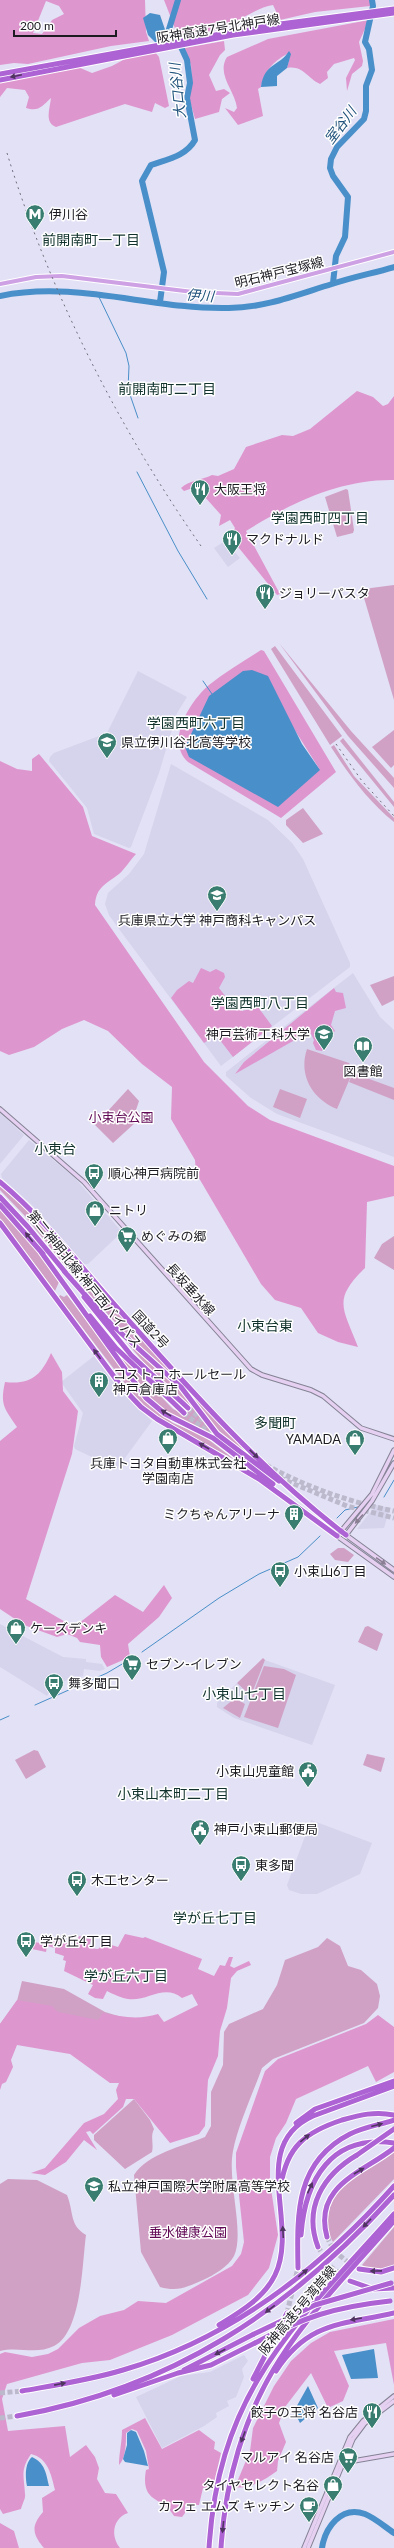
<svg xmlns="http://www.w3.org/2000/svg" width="394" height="2548" viewBox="0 0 394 2548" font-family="Lato,'Noto Sans JP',sans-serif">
<rect width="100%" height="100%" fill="#e3e1f5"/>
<path fill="#d6d3ed" d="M225 541 240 558 228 567 214 548Z
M138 671 187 697 177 713 159 773 131 847 129 848 94 834 87 808 49 761 50 757 54 753 107 733Z
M171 764 268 820 292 843 303 859 350 963V967L221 1066 119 929 109 915 105 904 108 893 129 874 144 854Z
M353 973 380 1017 394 1030V1157L277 1114 251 1098 226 1076V1072Z
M0 1113 24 1135 0 1164Z
M29 1140 75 1178 122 1232 88 1264H84L32 1205 2 1178 1 1174Z
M94 1356 120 1391 152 1421 117 1469 75 1449 74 1446 83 1413 61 1382Z
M376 1505 390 1508 384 1528 357 1529Z
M0 1624 63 1657 86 1659V1662L102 1664 105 1669 100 1671 84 1669 83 1676 54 1684 47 1696 0 1667Z
M265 1660 335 1685 312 1745 234 1718 217 1707V1703L237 1683 251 1696Z
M311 1820 372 1843 360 1874 317 1894H301L289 1890 287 1885Z
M244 2355 248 2361 242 2369 244 2377 236 2397 227 2401 229 2406 216 2413 217 2417 204 2426 162 2448 136 2397 181 2376 210 2372Z"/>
<path fill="#d0a1c5" d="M346 489 348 490 354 530 353 533 337 537 325 497Z
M394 585V700L362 591 371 588Z
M279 643 351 731 394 778V788L348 736Z
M275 646 342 736 330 745 271 649Z
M394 730V765L391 768 372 747Z
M343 738 394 802V807L340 741Z
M334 745 354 776 394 818V822C368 801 349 775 331 747Z
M303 808 323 834 303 843 286 825V820Z
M394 976V1000L382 1006 370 985Z
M307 1049 349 1063 353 1071 337 1109C313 1099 298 1076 307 1049Z
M353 1073 394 1088V1100L349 1082Z
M128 1089 139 1101 136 1110V1122L113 1143 95 1125Z
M280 1089 307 1099 300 1118 273 1107Z
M0 1186 36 1218 79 1267V1272L75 1270 71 1273 24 1215 0 1190Z
M0 1209 35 1249 59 1282 55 1291 0 1218Z
M394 1236V1270L374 1258 382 1244Z
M88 1277 253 1458 214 1427 184 1385 125 1333 81 1285 84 1282 82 1278Z
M60 1295 64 1297 67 1295 150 1406 173 1423 204 1436 235 1460 162 1420 140 1403 59 1297Z
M123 1338 183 1392 212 1432 211 1434 169 1414 154 1402 112 1349 114 1348 173 1409 183 1414 189 1407 151 1371Z
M338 1548H344L354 1555 348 1562 335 1560 330 1554Z
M368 1626 383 1634 377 1651 358 1642 365 1627Z
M263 1658 265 1660 251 1696 237 1683Z
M264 1666 284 1669 296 1675 278 1728 244 1717Z
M235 1698 245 1704 240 1718 223 1708Z
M34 1750 38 1751 46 1767 26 1779 15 1760Z
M367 1754 385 1758 381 1772 363 1765Z
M327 1938 340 1946 348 1966 361 1970 377 1984 380 1996 378 2008 364 2023 273 2059 262 2068C253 2093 238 2125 233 2151 227 2182 245 2232 234 2256 228 2267 214 2275 203 2280 187 2287 178 2292 160 2287L141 2252 134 2175C148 2153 182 2147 205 2137L211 2126V2092L223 2065 224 2032 229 2024 263 2009 277 1985 285 1960 318 1947Z
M22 1981 64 1989 105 2012 125 2018 168 2060 0 2024 17 2001Z
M134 2099 150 2120 154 2129C150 2137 154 2143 152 2152L125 2169 94 2140V2135Z
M394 2152V2179L333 2242C327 2232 326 2223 329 2212 335 2178 371 2172 394 2152Z
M8 2179 37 2180 67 2195C74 2212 69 2225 86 2235 82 2263 82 2332 54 2346 36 2355 18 2346 0 2351V2184Z
M394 2227V2266C383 2271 372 2272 362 2265Z"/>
<path fill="#de96cf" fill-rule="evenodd" d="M0 0H145L146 32 149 41 111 46 28 64 14 63 0 65ZM46 1 59 6 64 14 52 20 42 34 33 33Z
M164 0H370V6L315 12 280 20 273 5C255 8 239 22 221 28 208 33 192 34 178 36Z
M369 20 359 42 363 61 362 66 352 74 347 91 346 78 355 60 354 58 334 64 327 72 328 78 320 84C307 78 303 65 287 68L290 56 287 54C274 61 263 72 261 87L258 89 263 116 238 125 225 108 234 112 237 108C235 91 216 74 227 57L268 39Z
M224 41 225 50 220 55 209 75 216 91 224 89 230 93 222 99 219 112 195 119 189 97 192 83 191 65 184 48Z
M155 52 159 57 169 106 165 108 155 103 152 112 125 104 56 127C44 123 50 108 51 98 42 106 39 112 26 108L29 97 25 90 7 88 0 97V83L78 67 92 73 112 66 125 59Z
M357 391 373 397 383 406 388 404 394 396V480C340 479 291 503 246 531L280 594 277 595 230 537 235 528 230 520 219 526 221 515 196 487 184 491 181 488C190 480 202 480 212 475L218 476 234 469 246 447 282 435 293 436 310 429Z
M261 650 264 651 336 772 281 818 188 762C165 741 190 701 209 685 225 672 244 661 261 650ZM243 671 289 721 320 770Z
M39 754 83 807 92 836 136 854C130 860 125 869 119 874 106 884 96 887 95 905L204 1062 248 1106 270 1120 394 1166V1196L367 1202 365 1268C332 1300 343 1308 358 1347L338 1342 318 1333 301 1308 275 1300 261 1284 196 1173 195 1160 171 1119 172 1087 142 1064 108 1031 84 1020 62 1029 34 1047 9 1055 0 1051V761L17 769 32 771V759Z
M201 968 210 972 216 969 224 973 225 977 219 988 229 1001 240 1005 242 1011 258 1007 272 1026 233 1057 216 1035 204 1043 171 998 177 990 189 981 193 983Z
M334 988 336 992 343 993 346 1008 335 1011 331 1025 335 1031 328 1037 322 1051 316 1050 313 1043 314 1040 311 1034 307 1033 235 1074 244 1062Z
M51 1353 62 1372 63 1391 78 1411 72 1454 26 1599 74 1627 115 1595 143 1612 164 1585 172 1598 159 1617 128 1644 130 1657 107 1667 101 1657 100 1645 80 1642 77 1638 67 1634 57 1637 24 1625 0 1609V1441L17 1427C4 1408 0 1405 5 1382 30 1385 41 1376 51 1353Z
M125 1934 143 1938 145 1937 202 1959 198 1969 214 1976 220 1965 225 1966 229 1957H233L230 1966 234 1968 249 1961 251 1965 237 1971 231 1978 227 2008 220 2031 218 2056 208 2080 205 2126 199 2134 170 2143 134 2099H126L123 2107 93 2134 90 2131 86 2132 97 2150 84 2140 66 2162 45 2175 31 2173 45 2168 84 2123 104 2114 118 2099 116 2090 119 2083H110L70 2054 17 2045 11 2060 13 2067 6 2082 2 2084 0 2090V2024L17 2000 52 2006 58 2012 98 2020 103 2013C122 2017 139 2020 158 2014L164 2022 198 2005 192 1994 182 1998C164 1983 147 2002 128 1999 121 1998 113 1994 107 1991L103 1999 95 1998 88 1994 93 1985 64 1971 66 1961 63 1960 64 1956 55 1953V1948L47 1946 46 1952 32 1949 33 1942 41 1943 51 1938 75 1946 79 1936 91 1939 89 1948 98 1949 105 1943 118 1947Z
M378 2015 394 2027V2072L376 2082 368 2066 296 2099 286 2123 276 2138 270 2157V2182L278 2235 269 2268 248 2295 172 2335 110 2360 82 2363 7 2384 2 2399 8 2431 65 2426 70 2457 86 2445 95 2457 99 2468 97 2479 105 2493 116 2494 128 2513C113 2518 110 2536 120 2548H44C32 2534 31 2526 43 2512L42 2498 55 2490C51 2474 48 2458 31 2454 20 2470 24 2476 25 2494 26 2498 22 2504 21 2509L3 2514 0 2509V2354L5 2352 32 2357 48 2354 58 2349 79 2328 100 2316 124 2310 138 2301 166 2303 232 2266 241 2254 244 2242 236 2167V2153L265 2071 278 2059 366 2024Z
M394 2319V2385L386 2343 334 2351 349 2386 343 2401 328 2408 311 2373 285 2407 279 2423 286 2442 278 2461 277 2471C266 2479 249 2490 235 2487L250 2451 253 2428 274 2386 291 2361 311 2343 330 2332Z
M145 2418 162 2449 199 2430 215 2442 214 2449 221 2453 213 2487 203 2488 199 2505H185V2513L182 2517 174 2516C163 2496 140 2504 146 2470L149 2469 146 2451 137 2431 132 2429 126 2433C126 2443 126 2458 119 2465 119 2453 122 2443 122 2430Z
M0 2523 14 2531 19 2548H0Z"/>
<path fill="#498fc9" d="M150 13 160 15 169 41 159 46 148 35 143 18Z
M289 51 291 54 287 68 277 76V86L261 87C264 63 279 67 289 51Z
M252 670 268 676 302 744 320 770 278 807 189 757 185 747 209 696 243 671Z
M374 2349 378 2378 351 2379 342 2355Z
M308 2386 318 2408 300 2423 294 2411Z
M131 2430 136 2432 144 2451 148 2466 125 2462 123 2459 127 2445V2433Z
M32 2457C45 2463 46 2473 49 2486H27C25 2476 25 2463 32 2457Z"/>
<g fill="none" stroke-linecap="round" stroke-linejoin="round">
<path stroke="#498fc9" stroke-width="1" d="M98 295 126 353 129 366 128 389 138 418
M137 472 178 551 207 599
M203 681 212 694
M384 1497 394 1480
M337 1518 345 1510 358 1507
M142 1652 219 1598 259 1574 298 1557 320 1536
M35 1705 107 1673 134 1657
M0 1720 9 1716"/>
<path stroke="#498fc9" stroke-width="6" d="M333 283 336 256 345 237 348 197 333 176 330 168 331 159 337 147 364 119 366 111V86L372 70 369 49 365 42 373 6 372 0
M0 296C77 280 152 310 229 308 265 308 299 294 332 284 352 277 374 273 394 267
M160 302 164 272 142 181 151 165C168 159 186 156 195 140L187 98 190 83 187 60 181 47 166 39 178 0
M322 2548C325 2528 341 2505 365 2514 375 2518 385 2527 394 2533"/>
<path stroke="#bbb9cb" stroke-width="5" stroke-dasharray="5 2.5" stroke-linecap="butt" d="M188 1408 210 1426
M184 1413 216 1438
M230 1448 249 1461
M240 1449 257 1460
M266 1465C306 1487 349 1502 394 1511
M280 1478 347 1506 394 1518
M327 2237 334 2251 353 2266
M318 2247 331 2267 350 2281
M287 2313 298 2268
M0 2393 22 2391
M0 2418 17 2416"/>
<defs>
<path id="secondary" d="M0 1109 84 1182 251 1369 262 1375 311 1390 323 1396 361 1428 394 1439
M394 1450 372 1494 337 1536 394 1577
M394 1463 372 1501 346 1535 394 1570
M342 2463 394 2454
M304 2548 350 2437 363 2421 394 2396
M308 2548 353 2439 365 2423 394 2401"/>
<path id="primary" d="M0 284 36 277 62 276 193 292 238 294 394 252"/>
<path id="highway" d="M0 74 265 26 394 9
M0 80 233 35 394 13
M0 1182C46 1220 82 1269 122 1313 191 1391 262 1471 346 1535
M0 1197 28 1227 66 1273
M0 1205 43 1254
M0 1223 121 1386 141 1407 157 1419 259 1479 337 1536
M41 1252 146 1398 165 1414 213 1438 273 1484
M64 1271 111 1324 181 1387 217 1434 279 1481
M84 1297 131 1355 188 1408
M90 1316 116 1348 184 1413
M296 2123 315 2109 394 2081
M281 2185C287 2146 306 2132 342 2120 360 2115 375 2111 394 2115
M301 2235C305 2180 331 2134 394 2143
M327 2237C313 2186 362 2173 394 2148
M318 2247C303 2208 323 2175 357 2155
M298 2268C297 2214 295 2162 350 2134 364 2127 379 2125 394 2120
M359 2269 381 2272 394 2268
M350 2281 373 2289 394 2288
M219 2325C240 2312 264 2298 275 2275 300 2224 247 2146 313 2116L394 2086
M184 2370 254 2334
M276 2371C309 2321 342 2325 394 2313
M253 2379 287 2313
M22 2391C56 2385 90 2380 123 2370 230 2339 321 2268 394 2186
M114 2395 178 2373 211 2365 255 2343
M17 2416C171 2389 290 2310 394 2195
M209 2548C219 2389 295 2325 394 2214
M221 2548C225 2482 244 2415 280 2359 312 2309 355 2266 394 2221"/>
</defs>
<use href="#secondary" stroke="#848294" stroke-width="5.5"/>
<use href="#primary" stroke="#fff" stroke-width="6"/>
<use href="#highway" stroke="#fff" stroke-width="7"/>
<use href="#secondary" stroke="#e6d0f2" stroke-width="3.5"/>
<use href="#primary" stroke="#cea1e5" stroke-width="4"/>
<use href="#highway" stroke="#ad63d4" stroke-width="5"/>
<path stroke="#706e7b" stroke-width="1" stroke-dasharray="2 4" stroke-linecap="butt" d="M7 153C49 291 118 427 201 546
M336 744 362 781 394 816"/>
<defs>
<path id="highway-bridge" d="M357 2155 394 2129
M254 2334 315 2305 391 2283
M255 2343C303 2317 335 2307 390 2301"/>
</defs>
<use href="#highway-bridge" stroke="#fff" stroke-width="7" stroke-linecap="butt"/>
<use href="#highway-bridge" stroke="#ad63d4" stroke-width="5"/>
</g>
<defs><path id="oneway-solid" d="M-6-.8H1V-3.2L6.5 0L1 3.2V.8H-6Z"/></defs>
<g fill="#4f3460">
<use href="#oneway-solid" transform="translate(16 76) rotate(168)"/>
<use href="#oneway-solid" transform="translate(29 1237) rotate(-129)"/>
<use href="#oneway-solid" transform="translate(97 1354) rotate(-126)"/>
<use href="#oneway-solid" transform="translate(166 1413) rotate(-148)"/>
<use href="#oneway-solid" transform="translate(204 1446) rotate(-150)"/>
<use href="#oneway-solid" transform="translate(254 1454) rotate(44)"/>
<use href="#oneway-solid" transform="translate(377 2125) rotate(-15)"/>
<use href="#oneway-solid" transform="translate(305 2138) rotate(-39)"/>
<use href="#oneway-solid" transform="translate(359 2171) rotate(-30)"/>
<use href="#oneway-solid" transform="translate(310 2188) rotate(-65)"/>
<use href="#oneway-solid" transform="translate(367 2223) rotate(134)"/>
<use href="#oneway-solid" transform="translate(283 2232) rotate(-93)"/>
<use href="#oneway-solid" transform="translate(376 2271) rotate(179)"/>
<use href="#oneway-solid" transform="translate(303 2273) rotate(-39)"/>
<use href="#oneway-solid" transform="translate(270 2309) rotate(143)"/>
<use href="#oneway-solid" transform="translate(356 2319) rotate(171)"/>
<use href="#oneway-solid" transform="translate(220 2352) rotate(153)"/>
<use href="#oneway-solid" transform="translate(60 2384) rotate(-11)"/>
<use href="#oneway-solid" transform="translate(243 2437) rotate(111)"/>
<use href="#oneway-solid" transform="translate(223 2527) rotate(96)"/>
</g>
<g fill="#8b7f94">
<use href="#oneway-solid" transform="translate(359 1519) rotate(131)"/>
<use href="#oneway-solid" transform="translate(381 1561) rotate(35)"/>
</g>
<defs>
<symbol id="metro-pin" viewBox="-11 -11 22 30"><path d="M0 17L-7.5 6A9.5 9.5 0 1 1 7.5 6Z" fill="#397d71" stroke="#fff"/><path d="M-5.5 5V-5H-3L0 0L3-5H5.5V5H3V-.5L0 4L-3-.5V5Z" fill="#fff"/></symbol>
<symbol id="restaurant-pin" viewBox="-11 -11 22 30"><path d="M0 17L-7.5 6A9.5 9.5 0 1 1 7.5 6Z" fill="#397d71" stroke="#fff"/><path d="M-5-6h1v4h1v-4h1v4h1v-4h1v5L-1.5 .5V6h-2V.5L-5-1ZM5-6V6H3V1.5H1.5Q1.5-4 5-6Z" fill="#fff"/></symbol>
<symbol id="school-pin" viewBox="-11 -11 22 30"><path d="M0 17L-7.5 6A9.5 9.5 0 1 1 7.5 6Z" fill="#397d71" stroke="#fff"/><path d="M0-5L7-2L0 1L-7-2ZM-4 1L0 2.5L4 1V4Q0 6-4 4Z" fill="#fff"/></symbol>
<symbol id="university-pin" viewBox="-11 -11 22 30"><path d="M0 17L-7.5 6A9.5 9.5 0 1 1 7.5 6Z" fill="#397d71" stroke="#fff"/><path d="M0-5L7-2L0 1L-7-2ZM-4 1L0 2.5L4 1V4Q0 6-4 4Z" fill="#fff"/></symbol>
<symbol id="library-pin" viewBox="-11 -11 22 30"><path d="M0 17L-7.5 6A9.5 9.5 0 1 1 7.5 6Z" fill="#397d71" stroke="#fff"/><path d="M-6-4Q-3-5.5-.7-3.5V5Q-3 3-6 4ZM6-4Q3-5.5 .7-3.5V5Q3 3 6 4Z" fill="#fff"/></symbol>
<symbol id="bus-pin" viewBox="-11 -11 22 30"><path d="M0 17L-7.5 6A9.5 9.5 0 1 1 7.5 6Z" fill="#397d71" stroke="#fff"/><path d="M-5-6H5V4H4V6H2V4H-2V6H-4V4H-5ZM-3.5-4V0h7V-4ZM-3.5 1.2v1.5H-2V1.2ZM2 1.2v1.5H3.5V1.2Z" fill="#fff"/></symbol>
<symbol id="shop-pin" viewBox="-11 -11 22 30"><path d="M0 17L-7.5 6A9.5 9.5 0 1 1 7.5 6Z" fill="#397d71" stroke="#fff"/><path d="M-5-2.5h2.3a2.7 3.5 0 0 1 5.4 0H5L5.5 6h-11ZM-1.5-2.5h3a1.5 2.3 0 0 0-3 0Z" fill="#fff"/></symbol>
<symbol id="supermarket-pin" viewBox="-11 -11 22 30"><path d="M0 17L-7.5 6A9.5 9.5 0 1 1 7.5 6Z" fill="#397d71" stroke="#fff"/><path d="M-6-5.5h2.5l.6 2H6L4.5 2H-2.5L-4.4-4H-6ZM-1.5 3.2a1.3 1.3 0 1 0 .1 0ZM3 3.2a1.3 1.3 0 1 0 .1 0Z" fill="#fff"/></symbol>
<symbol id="building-pin" viewBox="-11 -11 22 30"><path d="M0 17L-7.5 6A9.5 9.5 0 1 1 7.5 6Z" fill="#397d71" stroke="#fff"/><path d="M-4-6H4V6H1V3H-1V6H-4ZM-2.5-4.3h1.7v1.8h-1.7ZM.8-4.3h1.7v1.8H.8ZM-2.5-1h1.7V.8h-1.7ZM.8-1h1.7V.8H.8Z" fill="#fff"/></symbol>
<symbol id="civic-pin" viewBox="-11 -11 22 30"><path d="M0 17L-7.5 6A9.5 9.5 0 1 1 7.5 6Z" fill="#397d71" stroke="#fff"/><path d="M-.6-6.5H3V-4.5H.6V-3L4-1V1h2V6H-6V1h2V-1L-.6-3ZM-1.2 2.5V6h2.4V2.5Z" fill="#fff"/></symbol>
<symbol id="cafe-pin" viewBox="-11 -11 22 30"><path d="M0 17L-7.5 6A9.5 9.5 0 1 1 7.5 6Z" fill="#397d71" stroke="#fff"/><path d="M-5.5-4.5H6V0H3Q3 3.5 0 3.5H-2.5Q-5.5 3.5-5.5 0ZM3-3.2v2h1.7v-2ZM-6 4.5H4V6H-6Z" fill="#fff"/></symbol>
</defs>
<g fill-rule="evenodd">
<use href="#metro-pin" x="24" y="203" width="22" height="30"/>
<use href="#restaurant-pin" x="189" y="478" width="22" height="30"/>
<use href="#restaurant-pin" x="221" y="528" width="22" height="30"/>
<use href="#restaurant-pin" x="254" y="582" width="22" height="30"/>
<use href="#school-pin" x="96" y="731" width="22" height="30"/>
<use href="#university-pin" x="206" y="884" width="22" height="30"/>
<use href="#university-pin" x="313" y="1023" width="22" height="30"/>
<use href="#library-pin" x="352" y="1035" width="22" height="30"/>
<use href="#bus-pin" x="83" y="1162" width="22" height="30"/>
<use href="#shop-pin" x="84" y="1199" width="22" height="30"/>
<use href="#supermarket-pin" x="116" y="1225" width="22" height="30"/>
<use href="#building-pin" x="88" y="1370" width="22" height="30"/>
<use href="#shop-pin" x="157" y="1427" width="22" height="30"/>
<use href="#shop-pin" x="344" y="1428" width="22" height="30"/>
<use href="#building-pin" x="283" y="1503" width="22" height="30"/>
<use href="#bus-pin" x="269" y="1560" width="22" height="30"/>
<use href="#shop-pin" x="5" y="1617" width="22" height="30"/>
<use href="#supermarket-pin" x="121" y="1653" width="22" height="30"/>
<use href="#bus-pin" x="43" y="1672" width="22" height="30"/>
<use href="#civic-pin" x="297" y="1760" width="22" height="30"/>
<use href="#civic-pin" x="189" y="1818" width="22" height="30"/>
<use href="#bus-pin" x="230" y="1854" width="22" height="30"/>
<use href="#bus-pin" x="66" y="1869" width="22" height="30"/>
<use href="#bus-pin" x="15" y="1930" width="22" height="30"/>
<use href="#school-pin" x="83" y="2175" width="22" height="30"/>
<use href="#restaurant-pin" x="361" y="2401" width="22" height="30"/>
<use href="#supermarket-pin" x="337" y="2446" width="22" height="30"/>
<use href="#shop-pin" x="322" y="2474" width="22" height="30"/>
<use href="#cafe-pin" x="298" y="2495" width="22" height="30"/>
</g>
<g text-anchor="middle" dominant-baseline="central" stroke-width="3" stroke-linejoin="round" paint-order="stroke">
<g font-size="13" fill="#1c1b22" stroke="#fff">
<text transform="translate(218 28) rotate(-9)">阪神高速7号北神戸線</text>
<text transform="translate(279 272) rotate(-14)">明石神戸宝塚線</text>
<text transform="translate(85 1279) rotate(51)">第二神明北線;神戸西バイパス</text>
<text transform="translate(191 1289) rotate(48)">長坂垂水線</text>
<text transform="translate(151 1329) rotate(47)">国道2号</text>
<text transform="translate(297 2310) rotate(-50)">阪神高速5号湾岸線</text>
</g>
<g font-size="13" fill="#1c1b22" stroke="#fff" text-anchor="start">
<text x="49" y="214">伊川谷</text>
<text x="214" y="489">大阪王将</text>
<text x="246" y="539">マクドナルド</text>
<text x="279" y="593">ジョリーパスタ</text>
<text x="121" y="742">県立伊川谷北高等学校</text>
<text x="217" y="920" text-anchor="middle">兵庫県立大学 神戸商科キャンパス</text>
<text x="310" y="1034" text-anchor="end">神戸芸術工科大学</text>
<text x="363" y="1071" text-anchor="middle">図書館</text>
<text x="108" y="1173">順心神戸病院前</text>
<text x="109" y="1210">ニトリ</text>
<text x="141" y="1236">めぐみの郷</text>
<text x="113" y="1374">コストコ ホールセール<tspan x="113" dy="15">神戸倉庫店</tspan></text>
<text x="341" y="1439" text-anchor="end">YAMADA</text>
<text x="168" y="1463" text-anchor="middle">兵庫トヨタ自動車株式会社<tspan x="168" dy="15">学園南店</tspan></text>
<text x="280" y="1514" text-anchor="end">ミクちゃんアリーナ</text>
<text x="294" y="1571">小束山6丁目</text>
<text x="30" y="1628">ケーズデンキ</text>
<text x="146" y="1664">セブン-イレブン</text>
<text x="68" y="1683">舞多聞口</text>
<text x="294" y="1771" text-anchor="end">小束山児童館</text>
<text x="214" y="1829">神戸小束山郵便局</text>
<text x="255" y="1865">東多聞</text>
<text x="91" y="1880">木工センター</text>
<text x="40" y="1941">学が丘4丁目</text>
<text x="108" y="2186">私立神戸国際大学附属高等学校</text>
<text x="358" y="2412" text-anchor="end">餃子の王将 名谷店</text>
<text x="334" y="2457" text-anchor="end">マルアイ 名谷店</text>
<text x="319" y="2485" text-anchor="end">タイヤセレクト名谷</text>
<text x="295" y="2506" text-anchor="end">カフェ エムズ キッチン</text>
</g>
<g font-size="13" fill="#610855" stroke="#fff">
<text x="121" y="1117">小束台公園</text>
<text x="188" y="2232">垂水健康公園</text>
</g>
<g font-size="14" font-style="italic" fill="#20527b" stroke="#fff">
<text transform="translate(177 91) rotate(-96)">大口谷川</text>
<text transform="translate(340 125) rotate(-53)">室谷川</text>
<text transform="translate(200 295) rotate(4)">伊川</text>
</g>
<g font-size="14" fill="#12332d" stroke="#fff">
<text x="91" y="239">前開南町一丁目</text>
<text x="167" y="388">前開南町二丁目</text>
<text x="320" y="517">学園西町四丁目</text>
<text x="196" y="722">学園西町六丁目</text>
<text x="260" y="1002">学園西町八丁目</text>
<text x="55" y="1148">小束台</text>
<text x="265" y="1325">小束台東</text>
<text x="275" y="1422">多聞町</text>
<text x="244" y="1693">小束山七丁目</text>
<text x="173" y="1793">小束山本町二丁目</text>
<text x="215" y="1917">学が丘七丁目</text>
<text x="126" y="1975">学が丘六丁目</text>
</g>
</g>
<path d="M14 30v6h102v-6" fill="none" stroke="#1c1b22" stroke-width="2"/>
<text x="20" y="30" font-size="12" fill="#1c1b22" stroke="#ffffff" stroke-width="3" paint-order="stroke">200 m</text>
</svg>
